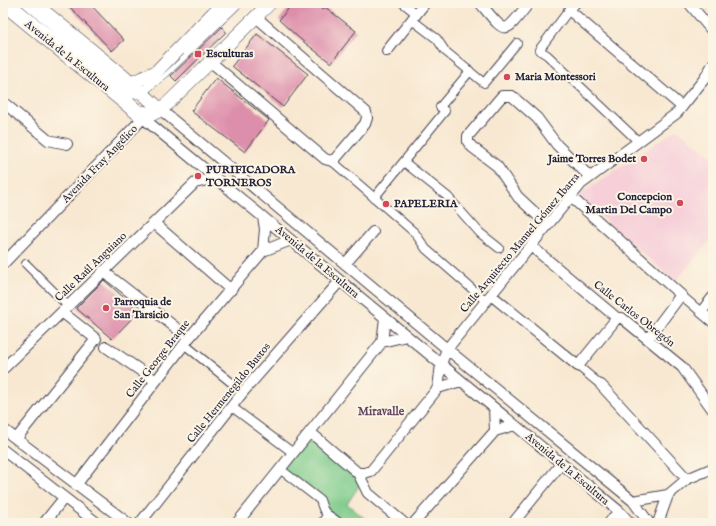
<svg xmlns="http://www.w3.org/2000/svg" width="716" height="526" viewBox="0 0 716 526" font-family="'IM FELL English',serif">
<rect width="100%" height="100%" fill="#fcf5e5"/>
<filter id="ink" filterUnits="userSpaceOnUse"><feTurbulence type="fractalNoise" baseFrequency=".025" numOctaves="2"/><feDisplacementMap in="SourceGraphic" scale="8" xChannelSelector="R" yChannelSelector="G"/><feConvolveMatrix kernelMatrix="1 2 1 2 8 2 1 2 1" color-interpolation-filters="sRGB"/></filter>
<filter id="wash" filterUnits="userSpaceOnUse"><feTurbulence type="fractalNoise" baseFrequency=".012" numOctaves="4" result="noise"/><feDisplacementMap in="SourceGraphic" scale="16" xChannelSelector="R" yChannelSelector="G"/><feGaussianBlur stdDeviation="0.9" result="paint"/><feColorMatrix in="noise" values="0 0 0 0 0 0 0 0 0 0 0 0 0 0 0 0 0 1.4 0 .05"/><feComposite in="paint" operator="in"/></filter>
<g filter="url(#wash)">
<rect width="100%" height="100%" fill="#f8e8d1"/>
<path fill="#f6cfd9" d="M677 129 713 157V237L675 282 578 196Z"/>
<path fill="#7bca8a" stroke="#4e7662" d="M308 436 361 483 347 504 370 523H344L325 509 282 467Z"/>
<g id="blocks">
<path fill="#dd8eaa" d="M66 3H89L124 40 112 51Z
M293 3H316L323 10 325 7 356 31 331 63 300 39 279 20Z
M222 27 226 32 176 81 171 76Z
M257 34 308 74 283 107 232 66Z
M216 78 269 120 245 152 191 111Z
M104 280 139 311 112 339 76 308Z"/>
</g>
</g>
<g filter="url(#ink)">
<use href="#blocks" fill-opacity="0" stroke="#424052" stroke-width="1"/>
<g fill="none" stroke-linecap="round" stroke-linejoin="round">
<defs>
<path id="service" d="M14 3 117 87 140 108 149 109 153 108
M23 3 134 96H140L167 74 241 3
M184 52 235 3
M140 91 157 77"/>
<path id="pedestrian" d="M403 3 417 14
M569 10 539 50 547 55 639 142
M412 20 437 39 445 51 484 83 517 43
M332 161 415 233 426 249 486 301
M404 162 448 197 480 233 499 248
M374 198 445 111 440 107 470 71
M26 264 68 306
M681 295 701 312
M184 344 243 392
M578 366 601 385
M232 407 292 452
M280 469 320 500 323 509 328 516"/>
<path id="minor" d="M480 3C507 35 503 36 529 3
M575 3 569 10 682 107
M689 3 713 32
M387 51 425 3
M211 62 325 159 332 161 336 158 365 124 367 118 366 112 256 17
M3 102 48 140 67 144
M161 110 447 349 633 501 649 523
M571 197 681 295 648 339
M154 223 231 290
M548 225 518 197 497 166 472 147 468 142V136L502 96H512L537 118 557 145 590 177
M531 246 617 318H622L682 367 713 410
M263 251 291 240
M3 264 143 118 619 511 630 523
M345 264 373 232
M103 271 189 338
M491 295 578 366 617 318
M713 297 701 312 713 322
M382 342 407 336
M106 347 156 381
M3 369 195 183 216 178
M601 385 687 479
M438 388 461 381
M494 408 495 431
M3 429 128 523
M310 432 358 473H364L371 471 438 388 441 364 447 349 581 184 677 113 705 78 713 64
M16 439 96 339 62 312
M3 450 97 523
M358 473 368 493 404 523
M76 485 189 338 263 251 265 229 263 217
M633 501 668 495 687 479 713 468
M44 523 64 498
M140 523 243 392 340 281
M237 523 382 342 385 318
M323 523 328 516 338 523
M414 523 495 431 515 425
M513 523 561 464
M609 523 619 511
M658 523 668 495"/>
<path id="tertiary" d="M34 3 123 76 161 110
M3 4 143 118 161 110 270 3
M127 88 131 83 156 72 223 3"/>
</defs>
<use href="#service" stroke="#424052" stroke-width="6"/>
<use href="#pedestrian" stroke="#424052" stroke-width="10"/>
<use href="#minor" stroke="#424052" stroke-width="12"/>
<use href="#tertiary" stroke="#424052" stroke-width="14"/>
<use href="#service" stroke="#fff" stroke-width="5"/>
<use href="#pedestrian" stroke="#fff" stroke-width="8"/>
<use href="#minor" stroke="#fff" stroke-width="10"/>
<use href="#tertiary" stroke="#fff" stroke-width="13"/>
</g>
</g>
<g fill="#d1495b" stroke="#fcf5e5" stroke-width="1.5">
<rect x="194" y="50" width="8" height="8" rx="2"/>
<circle cx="507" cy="77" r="4"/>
<circle cx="644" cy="159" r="4"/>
<circle cx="198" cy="176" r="4"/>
<circle cx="680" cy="203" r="4"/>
<circle cx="386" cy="204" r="4"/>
<circle cx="106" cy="308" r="4"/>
</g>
<g text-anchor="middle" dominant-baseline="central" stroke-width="4" stroke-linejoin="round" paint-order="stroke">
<g font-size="11" font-weight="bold" fill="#22223b" stroke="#fcf5e5" text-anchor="start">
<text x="206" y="54">Esculturas</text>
<text x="515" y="77">Maria Montessori</text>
<text x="636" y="159" text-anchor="end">Jaime Torres Bodet</text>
<text x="206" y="170">PURIFICADORA<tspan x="206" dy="13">TORNEROS</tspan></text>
<text x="672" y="197" text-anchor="end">Concepcion<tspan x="672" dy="13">Martin Del Campo</tspan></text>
<text x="394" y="204">PAPELERIA</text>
<text x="114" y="302">Parroquia de<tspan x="114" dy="13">San Tarsicio</tspan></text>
</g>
<g font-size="11" fill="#22223b" stroke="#fcf5e5">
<text transform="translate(67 56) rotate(39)">Avenida de la Escultura</text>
<text transform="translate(100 164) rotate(-46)">Avenida Fray Angélico</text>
<text transform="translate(520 243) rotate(-50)">Calle Arquitecto Manuel Gómez Ibarra</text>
<text transform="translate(317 262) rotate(40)">Avenida de la Escultura</text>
<text transform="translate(91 267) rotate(-44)">Calle Raúl Anguiano</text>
<text transform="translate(634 314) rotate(38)">Calle Carlos Obregón</text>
<text transform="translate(158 359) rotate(-52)">Calle George Braque</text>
<text transform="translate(229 393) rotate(-51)">Calle Hermenegildo Bustos</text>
<text transform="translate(567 469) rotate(40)">Avenida de la Escultura</text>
</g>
<g font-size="12" font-weight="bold" fill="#634862" stroke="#fcf5e5">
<text x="381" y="411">Miravalle</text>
</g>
</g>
<rect width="716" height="526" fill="none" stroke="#fcf5e5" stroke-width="16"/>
</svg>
